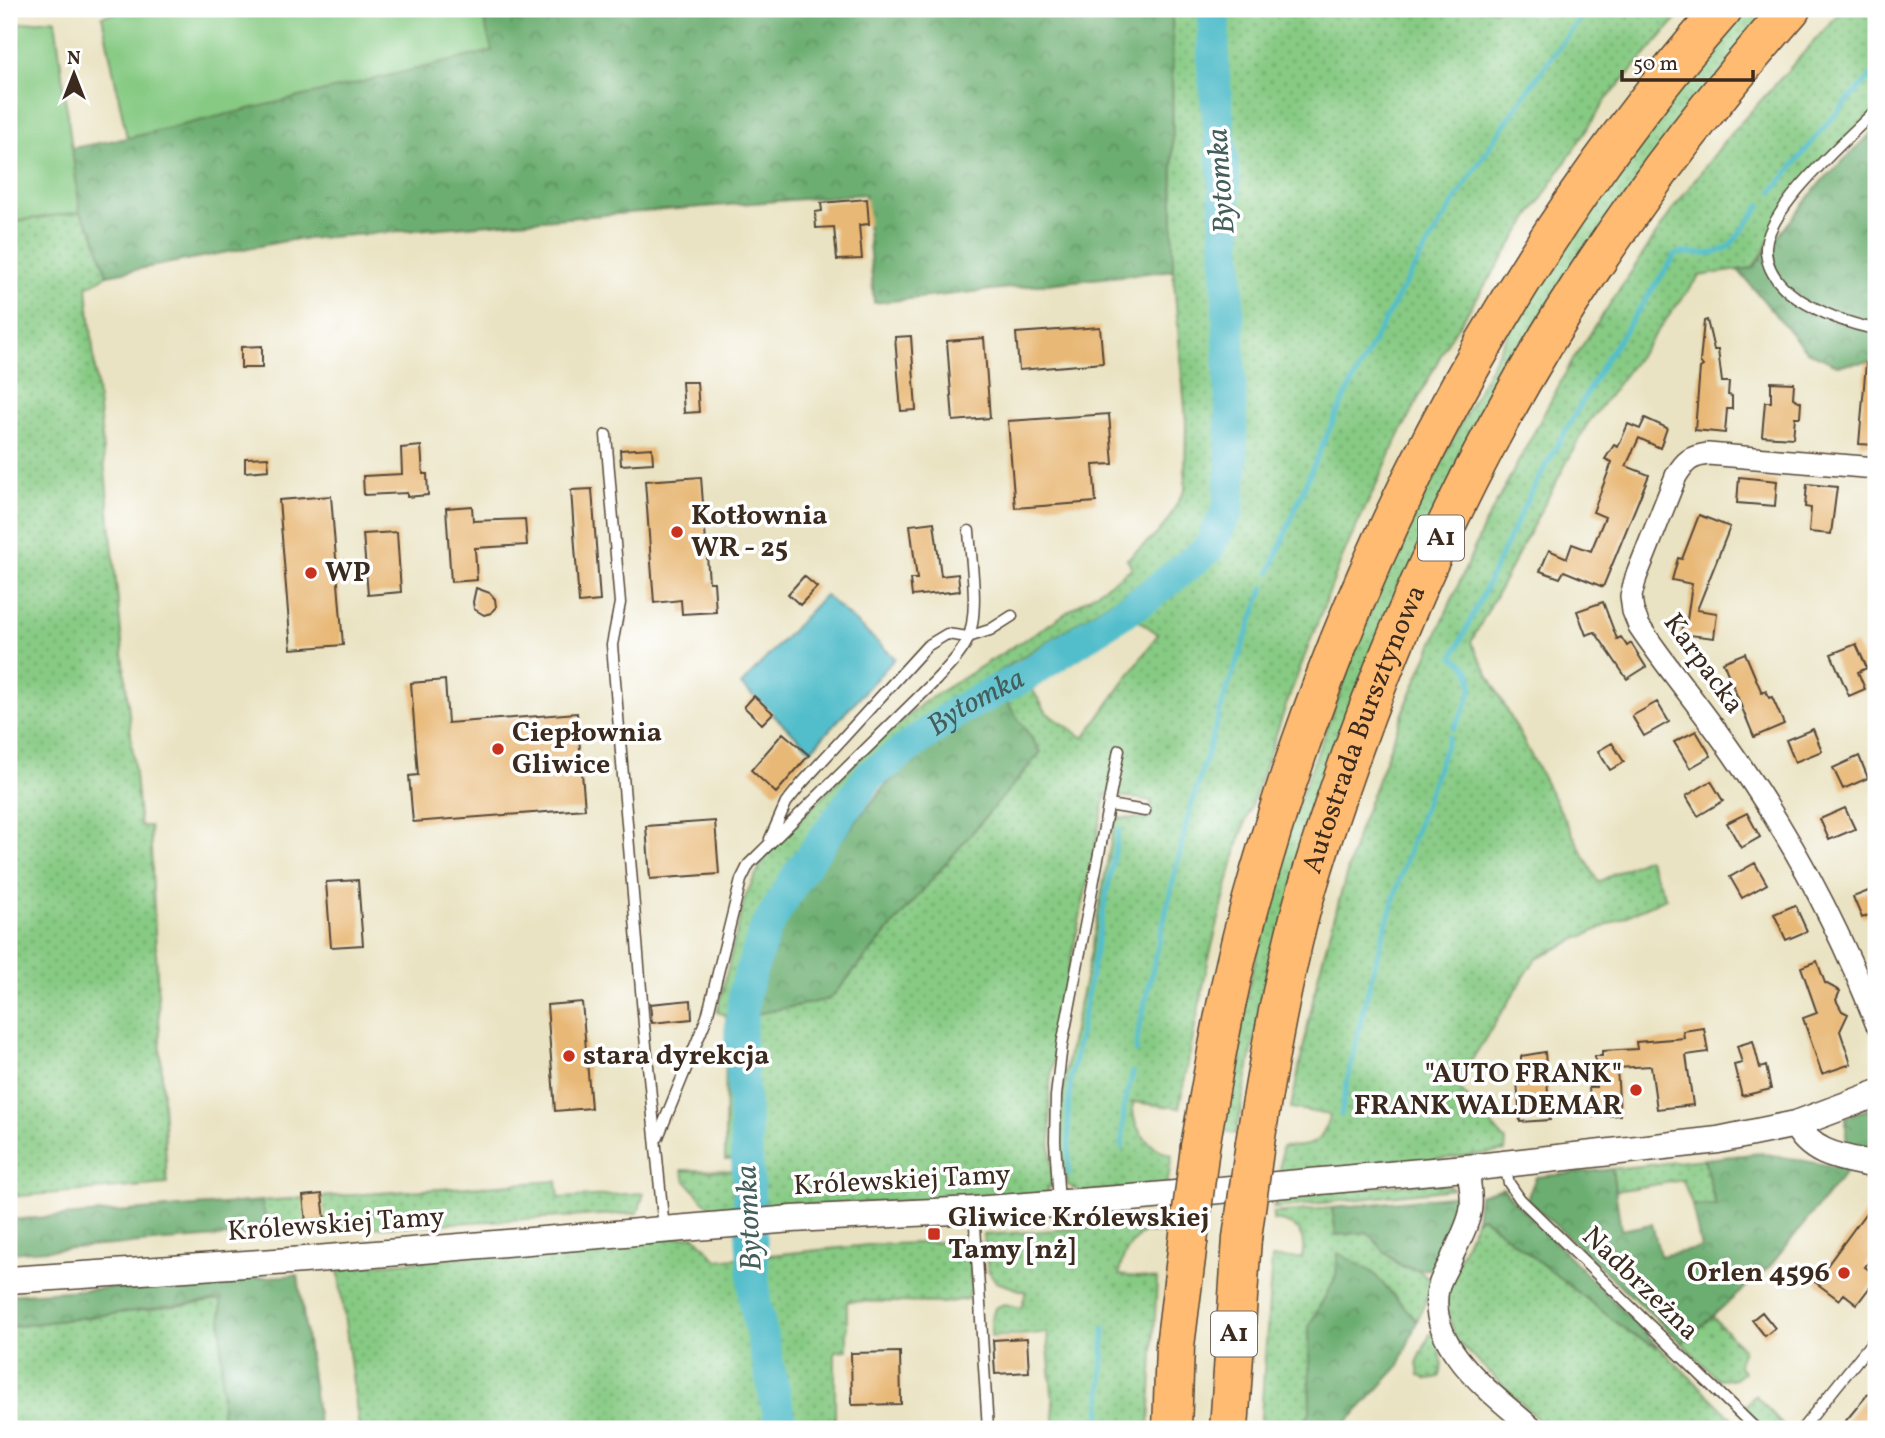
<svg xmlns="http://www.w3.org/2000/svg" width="1885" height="1438" viewBox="0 0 1885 1438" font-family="Vollkorn,serif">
<defs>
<pattern id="grass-dots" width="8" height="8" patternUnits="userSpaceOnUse" patternTransform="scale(1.75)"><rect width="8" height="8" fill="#86ca83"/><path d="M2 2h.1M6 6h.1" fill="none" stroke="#6fa46b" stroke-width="1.8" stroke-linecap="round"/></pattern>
<pattern id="forest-crowns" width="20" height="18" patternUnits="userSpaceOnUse" patternTransform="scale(1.75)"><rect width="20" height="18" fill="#6cae71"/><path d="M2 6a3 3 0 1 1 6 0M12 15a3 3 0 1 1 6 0" fill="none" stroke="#5a8e5c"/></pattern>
</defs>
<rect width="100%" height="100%" fill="#fff"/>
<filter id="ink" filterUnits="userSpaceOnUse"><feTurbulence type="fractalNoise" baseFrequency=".0143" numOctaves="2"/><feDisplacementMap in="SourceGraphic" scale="14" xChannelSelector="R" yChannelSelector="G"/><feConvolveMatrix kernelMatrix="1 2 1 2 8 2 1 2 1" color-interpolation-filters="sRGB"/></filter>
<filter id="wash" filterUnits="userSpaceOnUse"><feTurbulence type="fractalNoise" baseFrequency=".00686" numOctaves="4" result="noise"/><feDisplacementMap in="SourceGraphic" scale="28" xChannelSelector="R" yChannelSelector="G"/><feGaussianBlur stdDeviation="1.57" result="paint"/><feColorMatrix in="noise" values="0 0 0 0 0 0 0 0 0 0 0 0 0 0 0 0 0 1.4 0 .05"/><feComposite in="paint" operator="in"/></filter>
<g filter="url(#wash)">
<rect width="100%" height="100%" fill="#eae3c3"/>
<path fill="url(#grass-dots)" stroke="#607a50" stroke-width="2" d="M1172 9H1685L1606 100 1446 345 1399 436 1345 551 1289 697 1238 844 1208 962 1179 1108 1133 1102C1131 1127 1147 1148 1172 1155L1167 1186 1079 1192 1067 1184C1047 1115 1076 1025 1090 956 1099 910 1107 864 1115 818L1148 819 1152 801 1106 794 1064 993 1049 1090 1052 1181 1046 1195 761 1208 748 1049 751 1015 830 999 1040 753 1006 701 1064 657 1070 661 1032 689 1047 713 1084 738 1158 634 1131 615 1157 603 1142 582 944 706 865 769 782 882 747 949 734 1019 740 1159 725 1160 726 1015 717 1012 745 897 764 858 861 756 924 702 1051 623 1132 568 1127 559 1156 535 1167 522 1185 489 1186 421 1173 270Z
M1744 9H1769L1533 328 1259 1016 1236 1134 1220 1132 1231 1060 1284 841 1391 557 1516 318 1622 160Z
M1843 9H1876V110L1796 192 1765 250 1752 268 1699 276 1586 426 1471 642 1598 882 1647 858 1666 898 1536 958 1456 1085 1506 1141 1505 1151 1303 1176 1280 1172 1282 1147C1314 1146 1320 1146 1330 1115L1291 1108 1318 976 1359 829 1408 700 1484 526 1572 361 1675 206 1728 137Z
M80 212 94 233 107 275 87 287 140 826H150L167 1184 9 1197V222Z
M1704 1159 1716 1207 1692 1205 1683 1180 1615 1191 1612 1169Z
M682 1170 743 1171V1209L713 1211 685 1180Z
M557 1181 559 1198 644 1193 638 1213 270 1233 261 1201Z
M1429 1182 1449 1186 1454 1189 1273 1208 1274 1203 1324 1192Z
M1332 1208 1336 1235 1367 1232 1399 1266 1420 1271 1433 1284 1417 1321 1372 1272 1336 1277 1309 1326 1310 1412 1302 1429H1260L1272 1258H1302C1307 1233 1296 1222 1273 1220V1213Z
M1482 1217 1631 1334 1659 1347 1743 1429H1548L1457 1341 1447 1312V1287L1476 1220Z
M1160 1223 1159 1233H1142C1128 1246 1122 1256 1119 1275L1157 1279 1149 1429H1055L1047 1333 991 1337V1321L995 1308 1004 1304 1021 1308 1026 1292 996 1282 988 1270 983 1235Z
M695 1236 717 1260 744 1257 742 1297 773 1429H359L338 1268Z
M968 1241 972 1289 967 1299 942 1303 847 1301V1350L835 1351V1429H795L770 1314 761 1256 868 1245Z
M222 1300V1429H9V1327Z
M1712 1316 1743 1349 1738 1365 1744 1372 1735 1379 1719 1380 1682 1343Z
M1430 1334 1435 1335C1440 1346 1445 1367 1439 1377L1428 1380 1419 1375 1417 1363Z
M1755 1395 1787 1429H1765L1744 1408Z"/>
<path fill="url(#forest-crowns)" stroke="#546c48" stroke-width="2" d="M481 9H1172L1173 270 874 303 865 194 291 240 107 275 94 233 80 212 72 148 127 138 491 51Z
M1876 129V361L1837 365 1806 351 1738 270 1753 268 1821 182Z
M1006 701 1041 752 830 999 751 1015 768 949 796 897 883 788 928 745Z
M1876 1106V1156L1852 1152 1846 1137V1117Z
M1761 1153 1848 1169 1771 1265 1682 1343 1527 1199 1536 1177 1612 1169 1621 1230 1652 1224 1660 1256 1701 1248 1692 1205 1716 1206 1704 1159Z
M1503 1188 1513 1200 1659 1347 1631 1334 1482 1217 1476 1220 1479 1195Z
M1460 1195 1462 1216 1438 1268C1398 1274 1392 1259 1367 1232L1336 1235 1332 1208Z
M261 1201 270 1233 9 1253V1220Z
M1338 1253 1372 1272 1417 1321 1399 1366 1341 1429H1302L1310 1412 1309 1326 1336 1277Z
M298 1275 319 1429H222L221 1300 9 1327V1295Z"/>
<path fill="#86ca83" stroke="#607a50" stroke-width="2" d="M135 9H481L492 51 127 138 102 16Z
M55 19 80 212 9 222V25Z"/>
<path fill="#52becb" stroke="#467474" stroke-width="2" d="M825 595 895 658 811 750 741 685Z"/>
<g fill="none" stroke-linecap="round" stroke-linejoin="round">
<path stroke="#52becb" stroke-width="5" d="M1772 192 1827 124 1876 70
M1270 572C1293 515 1315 457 1343 401 1411 263 1494 132 1587 9
M1453 729C1467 706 1487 673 1453 657L1529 496 1606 359 1676 254C1696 250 1709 260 1730 246L1761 205
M1136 1051 1138 1033 1188 817 1225 695 1264 587
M1341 1115C1364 985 1403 861 1449 737
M1122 1148 1124 1104 1133 1072
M1069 1174 1068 1110 1071 1079 1119 829
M1100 1429 1104 1328"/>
<path stroke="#52becb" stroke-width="32" id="s1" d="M782 1429 755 1303 740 1035 745 989 766 928 800 871 869 776 959 710 1023 677 1150 595 1208 549 1228 510 1232 464 1227 258 1224 179 1213 66 1214 9"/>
</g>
<g id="blocks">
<path fill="#e8b876" d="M867 199 869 224 859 225 862 259 837 260 834 227 816 228 815 212 822 211 821 203Z
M1707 320 1714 350H1718L1722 382H1729L1728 395 1732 396V409H1727L1725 433 1695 430 1700 368 1703 366 1700 362 1704 321Z
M1100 327 1103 363 1019 370 1016 333Z
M911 336 916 410 901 411 895 337Z
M984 338 990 418 953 421 947 341Z
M262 346V368H241V347Z
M1866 363H1876V445L1859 444Z
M682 382H697L699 412 684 413Z
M1771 382 1794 383 1793 398 1801 402 1800 417H1795L1793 438 1762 436 1765 402H1771Z
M1109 414 1113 464 1093 465 1096 502 1015 508 1008 421Z
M1645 418 1667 428 1660 448 1639 438 1626 466 1649 475 1603 587 1564 571 1560 578 1540 571 1549 550 1567 558 1572 544 1591 551 1605 517 1593 512 1612 462 1605 459 1614 445 1618 447 1628 424 1640 429Z
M421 446 423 474H427L428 495 407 497V493L364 495 363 476 402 474 401 448Z
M652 448 653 463 621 465 620 450Z
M268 457 269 470 245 472V458Z
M701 477 709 582H714L716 612 682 614 681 600 654 603 645 481Z
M1739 477 1777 481 1775 506 1737 503Z
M1807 484 1837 487 1831 534 1809 532 1811 508 1805 507Z
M592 489 600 601 579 603 571 490Z
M331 496 343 645 291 649 279 500Z
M472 506 473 521 525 519 527 545 475 548 477 580 451 582 446 508Z
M1699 515 1730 527 1697 610 1717 613 1714 638 1681 634 1683 620H1687L1692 584 1672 580 1678 558 1682 559Z
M934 522 941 576 958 574 960 591 912 596 910 579H917L910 525Z
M397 532 401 592 368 595 363 534Z
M804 576 817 587 800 605 788 594Z
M476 588 490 593 495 599 496 607 491 613 484 615 474 609 473 602Z
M1603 602 1617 639 1621 637 1627 646 1631 643 1646 667 1627 679 1595 632 1586 635 1577 611Z
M1856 644 1867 668 1858 672 1865 689 1849 696 1831 654Z
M1745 653 1762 693 1766 691 1769 698 1772 697 1784 724 1754 737 1723 662Z
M445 680 448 723 577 713 585 809 413 822 409 776 418 775 411 683Z
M754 696 773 713 762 724 744 707Z
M1657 702 1669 722 1644 736 1632 716Z
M1813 729 1822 751 1795 762 1786 740Z
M1696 731 1711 756 1690 768 1674 742Z
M783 733 809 755 776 793 751 770Z
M1612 743 1624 762 1610 770 1598 751Z
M1859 756 1868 778 1843 789 1833 768Z
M1711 781 1723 801 1698 816 1686 796Z
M1845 808 1855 829 1829 840 1820 819Z
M1747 813 1760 837 1741 848 1727 823Z
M715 821 719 874 650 879 646 826Z
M1755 863 1767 884 1742 898 1730 877Z
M358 880 363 945 331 947 326 882Z
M1876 888V912L1862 918 1853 897Z
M1795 905 1807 931 1786 940 1774 914Z
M1817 961 1825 983 1840 991 1836 1000 1842 1011 1848 1014 1840 1031 1851 1064 1822 1074 1803 1018 1817 1013 1801 967Z
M691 1000 692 1019 652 1023 650 1004Z
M582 1002 591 1108 555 1111 547 1005Z
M1704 1028 1708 1052 1686 1055 1693 1105 1657 1109 1651 1066 1617 1068 1620 1115 1591 1117 1589 1087H1596L1595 1056H1602V1051L1637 1049 1636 1042 1684 1038 1683 1031Z
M1753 1041 1760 1068 1766 1066 1771 1089 1742 1096 1734 1065 1742 1063 1737 1046Z
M1545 1052 1550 1120 1520 1122 1517 1080H1521V1056Z
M322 1194 325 1220 306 1222 303 1196Z
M1876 1199V1251L1865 1267 1876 1275V1279L1857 1304 1844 1294 1839 1300 1815 1282Z
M1762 1312 1775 1328 1765 1336 1752 1320Z
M1027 1338 1029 1372 995 1374 993 1340Z
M900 1352 901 1404 852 1405 851 1353Z
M1876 1384V1429H1839Z"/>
</g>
</g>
<g filter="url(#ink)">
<use href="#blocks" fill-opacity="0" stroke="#554637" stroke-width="2"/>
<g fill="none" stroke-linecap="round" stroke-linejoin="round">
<defs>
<path id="service" d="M1876 110C1849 137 1763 212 1766 251 1767 271 1781 287 1797 298 1821 313 1848 324 1876 329
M606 435 620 603 612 645 644 1025 664 1229
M1109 805 1145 811
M770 839 786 803 802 783 927 646 947 634 968 637 990 630 1012 616
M658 1137 707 1017 741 880 749 864 936 680C947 668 960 656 967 641 980 613 971 562 969 531
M1504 1164 1509 1183 1520 1199 1756 1429
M1059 1203 1055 1141 1056 1096 1062 1045 1119 750
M974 1210 988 1429
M1802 1429 1876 1337"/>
<path id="minor" d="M1876 468 1708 454C1691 456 1685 461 1676 476L1636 577 1631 596 1633 611 1639 626C1670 672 1706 714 1737 760 1793 840 1841 932 1876 1023
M1467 1168C1476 1210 1471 1217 1453 1255 1449 1266 1440 1278 1438 1289 1426 1348 1496 1396 1533 1429"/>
<path id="tertiary" d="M1796 1124C1811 1156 1845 1158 1876 1165
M9 1280 304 1260 792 1219 974 1210 1131 1198 1477 1167 1718 1140 1796 1124 1876 1094"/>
<g id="motorway">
<path id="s2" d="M1255 1143C1267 1067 1280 992 1299 918 1314 860 1334 803 1354 747 1415 577 1495 412 1596 262 1655 173 1721 89 1791 9"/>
<path d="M1200 1147C1214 1068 1227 988 1249 910 1339 580 1497 267 1723 9"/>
<path d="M1172 1429 1175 1346 1188 1242"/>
<path d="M1229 1429 1242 1238"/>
</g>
</defs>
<use href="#service" stroke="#554637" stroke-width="13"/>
<use href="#minor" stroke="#554637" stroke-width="24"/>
<use href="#tertiary" stroke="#554637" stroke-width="29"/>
<use href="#motorway" stroke="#554637" stroke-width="41"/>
<use href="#service" stroke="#fff" stroke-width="10"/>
<use href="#minor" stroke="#fff" stroke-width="21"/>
<use href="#tertiary" stroke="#fff" stroke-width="26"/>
<use href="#motorway" stroke="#febb71" stroke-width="38"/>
<defs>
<path id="motorway-bridge" d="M1242 1238 1255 1143
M1188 1242 1200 1147"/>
</defs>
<use href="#motorway-bridge" stroke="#554637" stroke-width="41" stroke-linecap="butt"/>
<use href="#motorway-bridge" stroke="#febb71" stroke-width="38"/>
</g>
</g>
<g fill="#c8321e" stroke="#fff" stroke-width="2.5">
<circle cx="677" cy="532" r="7"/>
<circle cx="311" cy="573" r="7"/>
<circle cx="498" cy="749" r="7"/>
<circle cx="569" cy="1056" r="7"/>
<circle cx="1636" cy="1090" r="7"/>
<rect x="927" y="1227" width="14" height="14" rx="3.5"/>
<circle cx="1844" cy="1273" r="7"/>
</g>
<g text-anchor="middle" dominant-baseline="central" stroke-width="7" stroke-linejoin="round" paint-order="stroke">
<g fill="#fff" stroke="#766a62" stroke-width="2">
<rect x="1418" y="515.5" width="46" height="45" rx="5"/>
<rect x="1211" y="1311.5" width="46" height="45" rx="5"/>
</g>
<g font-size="26" font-weight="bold" fill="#3b2a1e">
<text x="1441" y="538">A1</text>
<text x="1234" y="1334">A1</text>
</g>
<g font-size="28" font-weight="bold" fill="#3b2a1e" stroke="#fff" text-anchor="start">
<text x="691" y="516">Kotłownia<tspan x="691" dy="32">WR - 25</tspan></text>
<text x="325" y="573">WP</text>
<text x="512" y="733">Ciepłownia<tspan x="512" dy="32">Gliwice</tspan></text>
<text x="583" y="1056">stara dyrekcja</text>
<text x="1622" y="1074" text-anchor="end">"AUTO FRANK"<tspan x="1622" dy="32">FRANK WALDEMAR</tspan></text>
<text x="948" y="1218">Gliwice Królewskiej<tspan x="948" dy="32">Tamy [nż]</tspan></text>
<text x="1830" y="1273" text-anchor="end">Orlen 4596</text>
</g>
<g font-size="28" fill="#3b2a1e" stroke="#fff">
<text transform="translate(1703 664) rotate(54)">Karpacka</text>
<text stroke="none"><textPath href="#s2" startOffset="429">Autostrada Bursztynowa</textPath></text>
<text transform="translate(902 1181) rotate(-3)">Królewskiej Tamy</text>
<text transform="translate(336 1225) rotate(-4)">Królewskiej Tamy</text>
<text transform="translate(1640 1284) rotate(44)">Nadbrzeżna</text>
</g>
<g font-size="30" font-style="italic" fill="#435e5b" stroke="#fff">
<text transform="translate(1222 181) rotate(-94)">Bytomka</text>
<text stroke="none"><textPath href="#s1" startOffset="822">Bytomka</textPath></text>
<text transform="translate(750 1218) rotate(-93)">Bytomka</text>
</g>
</g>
<rect width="1885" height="1438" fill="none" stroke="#fff" stroke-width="35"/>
<g transform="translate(74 74)" stroke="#ffffff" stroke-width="5" paint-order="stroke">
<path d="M0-5L12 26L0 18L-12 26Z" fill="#3b2a1e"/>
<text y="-10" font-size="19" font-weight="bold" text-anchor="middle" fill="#3b2a1e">N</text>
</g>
<path d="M1622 70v10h131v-10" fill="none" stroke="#3b2a1e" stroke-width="3.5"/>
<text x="1633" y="70" font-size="21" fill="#3b2a1e" stroke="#ffffff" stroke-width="5" paint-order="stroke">50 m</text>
</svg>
